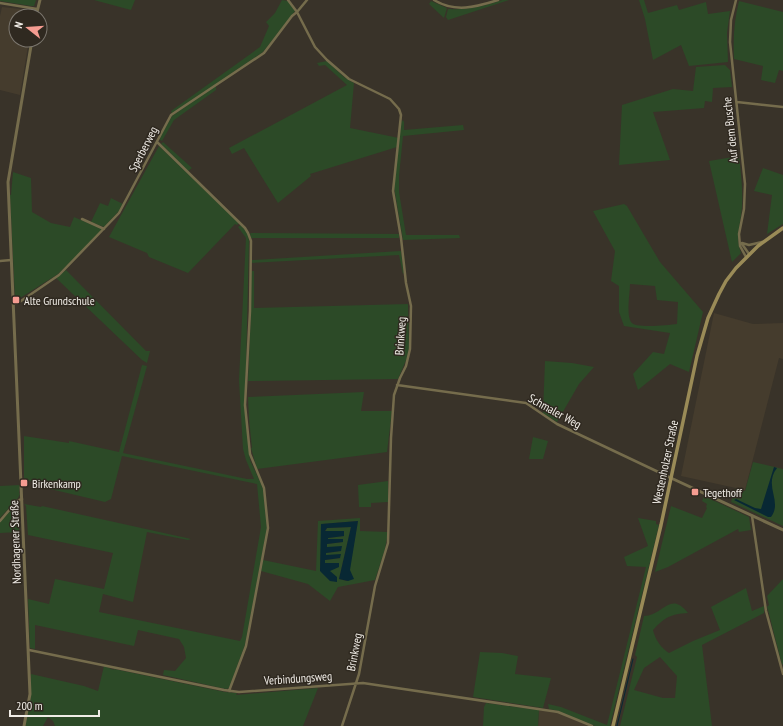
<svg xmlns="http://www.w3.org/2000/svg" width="783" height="726" viewBox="0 0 783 726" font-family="'PT Sans Narrow',sans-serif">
<rect width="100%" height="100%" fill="#393329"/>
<path fill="#453c2d" d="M2 7 30 10 34 12 33 16H16V40H29L20 95 0 90V16Z
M714 313 753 324 783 323V359L779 358 745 490 681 476Z
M539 710 558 713 589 726H538Z"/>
<path fill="#2c4a27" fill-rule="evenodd" d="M0 0H36L34 6H31L0 1Z
M94 0H135L131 10Z
M282 0 288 1 295 11 263 52 172 114 171 111 260 47 269 26 266 22 275 13Z
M502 0H509L448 20 446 17 448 9C468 10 484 6 502 0Z
M639 0H644L648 13 677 5 679 10 706 2 708 14 730 11 727 33 728 62 689 66 681 45 653 60 645 19Z
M431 1 447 8 444 18 429 4Z
M739 1 783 12V71L779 70 775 83 761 80 763 66 734 59C733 39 734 21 739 1Z
M327 61 344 77 354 83 350 128 399 138 397 147 310 174 311 176 278 203 244 148 232 154 229 148 347 85 325 65 319 66 317 63Z
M725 65 730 70 732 87 713 88 712 102 705 101 704 108 653 112 670 160 619 165 622 105 673 89 693 91 696 67Z
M216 86V90L174 120 162 141 159 139 172 116Z
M403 120 404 122V130L463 125 464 130 403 136 399 176V192L406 235H459L460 238 403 240 394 187 401 122Z
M163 142 192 168 188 171 161 144Z
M159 146 239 223 237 225 235 224 188 273 149 257 147 253 109 237Z
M739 156C741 173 743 190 742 207 741 223 735 237 741 253L732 262 709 161Z
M763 168 783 175V224L767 234 772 195 754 191Z
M13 172 31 178 32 212 51 223 70 227 74 217 102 229V231L58 274 17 300 15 299 10 195H11Z
M111 198 123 204 119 211 104 227 91 222 100 203 108 206Z
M624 204 627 206 660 262 703 312 689 372 670 364 638 390 633 374 653 352 664 354 670 333 624 326 619 312V286L611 281 615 251 593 211ZM630 284 655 286 657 300 678 302 677 324C668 325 635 329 631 322 626 314 630 293 630 284Z
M241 225 248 233 249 241 245 410 250 460 263 488 267 528 245 645 229 688 226 689 221 688 163 675 164 670 175 671 186 658 184 647 179 639 138 630 134 646 35 625V649L30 648 28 599 49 604 55 579 104 589 113 553 28 535 26 506 24 504 41 507 42 506 191 539 188 540 147 532 133 602 103 594 99 612 240 641 242 637 261 527 257 484 122 456 111 499 105 502 46 488 47 484 24 480V436L69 443V441L119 452 142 365 147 366 123 453 247 479H254L246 460 243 449 239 380 246 238 238 227Z
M251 233 399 234V238H251L250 234Z
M401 251 404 273 403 274 399 255 251 263 252 260Z
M66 270 146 351H150L147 363 142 360 56 278Z
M251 271H254V308L408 304 409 349 407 358 398 379 248 381 251 311Z
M545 361 572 363 594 367 579 384 557 422 543 413Z
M364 392 361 411H392L387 452 257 469 251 448H252L249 419 248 397Z
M533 437 548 441 543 459H529Z
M753 462 783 469V526L731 502 735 489 745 491Z
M388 481V502L371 503V507H359L358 485Z
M20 485 19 493 20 494 18 498 0 518V486Z
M704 496 749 517 751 530 739 532 738 529 668 567 655 572 671 506 702 518 707 508 706 507 707 504 702 501Z
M16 505H19V532L0 533V522Z
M360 518V531L388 532 385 549 375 580 338 587 330 601 308 584 261 571 263 560 316 571 318 521ZM358 521 347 581 339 579 351 527 327 528 325 532 344 536 328 538V539H343V542L327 544V547L341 551 326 553V555L341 558 325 560V563L330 571H320L322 524Z
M638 518 656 521V524L659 525 610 726H595L558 711 549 709 548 704 561 707 607 725 646 567 627 566 624 557 648 546Z
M783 579V664L782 665 768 610 767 607 769 605 767 596Z
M746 588 752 611 764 606V613L702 645 712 726H620L637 657 635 655 644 616C663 616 670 590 688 613 671 614 665 617 653 630 655 639 661 648 669 653L693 641 720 630 711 607ZM660 657 677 676 675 698H663L634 690 644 668Z
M480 652 502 653 518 656 515 674 551 678 543 708 473 697Z
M104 666 114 670V669L225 692 237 693 236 695 318 688 303 726H55L53 721 48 717 43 726H25L31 696V674L84 686 98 691Z
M486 703 539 710 538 726H483L484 707Z"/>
<path fill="#082834" d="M774 467 777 468C763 486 783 501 771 517H768L734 500 736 499 755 508 761 509Z
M358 521 350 570 354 579 348 581 339 579 351 527 327 528 325 531H344V536L328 538V539H343V542L327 544V547L342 546 341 551 326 553V555L341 554 340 558 325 560V563H339V567L330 571 337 577V582L330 581 320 571 321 524Z"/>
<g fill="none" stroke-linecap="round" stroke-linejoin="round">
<path stroke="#082834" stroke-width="1" d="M617 726 633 659"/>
<path stroke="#756c4c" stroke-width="2.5" d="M288 0 297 12 315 47 327 60 349 79 390 99 399 109 401 115 393 191 401 238 406 283 411 306 410 349 406 366 400 378 394 395 391 438 388 543 375 586 359 674 342 726
M434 0C455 13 476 7 498 0
M736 0 731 20 730 42 745 184 744 209 739 234 740 246 746 257
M0 3 37 9
M737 102 783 107
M157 142 245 228 248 233 251 241 250 311 245 405 250 454 264 488 268 528 246 646 229 691
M82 219 104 229
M742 243 749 245 762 242
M742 244 749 254
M0 261 11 260
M14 304 18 303 59 275 119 213 171 115 264 53 292 16 297 12 307 0
M397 385 526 403 557 424 671 478
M752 516 766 611 783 674
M0 521 17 501 22 499
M29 650 224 690 239 692 363 683 558 712 592 726"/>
<path stroke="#756c4c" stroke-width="3" d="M36 16 40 0
M671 478 783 530
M24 726 30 694 8 182 32 40"/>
<path stroke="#9a8b57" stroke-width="3.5" d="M613 726 661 525 697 356 708 318 719 294 726 281 736 268 758 246 783 228"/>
</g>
<g fill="#f59c91" stroke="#2f2920" stroke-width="1.5">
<rect x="12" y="296" width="8" height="8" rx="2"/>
<rect x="20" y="479" width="8" height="8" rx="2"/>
<rect x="691" y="488" width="8" height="8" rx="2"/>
</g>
<g text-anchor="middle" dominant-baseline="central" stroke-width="3" stroke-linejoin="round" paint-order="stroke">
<g font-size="12" fill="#f0ece6" stroke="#2f2920">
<text transform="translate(730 130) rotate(-96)">Auf dem Busche</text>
<text transform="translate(143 149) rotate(-63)">Sperberweg</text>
<text transform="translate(400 336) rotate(-86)">Brinkweg</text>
<text transform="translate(555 411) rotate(29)">Schmaler Weg</text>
<text transform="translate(665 462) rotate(-78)">Westenholzer Straße</text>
<text transform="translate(15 542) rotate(-92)">Nordhagener Straße</text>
<text transform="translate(354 652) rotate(-79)">Brinkweg</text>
<text transform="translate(298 678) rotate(-4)">Verbindungsweg</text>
</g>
<g font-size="12" fill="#f0ece6" stroke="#2f2920" text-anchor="start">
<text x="24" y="300">Alte Grundschule</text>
<text x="32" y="483">Birkenkamp</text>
<text x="703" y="492">Tegethoff</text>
</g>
</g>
<g transform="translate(28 28) rotate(287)"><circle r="19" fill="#2f2920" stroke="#7c776f"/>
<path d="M0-3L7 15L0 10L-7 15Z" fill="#f59c91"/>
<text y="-6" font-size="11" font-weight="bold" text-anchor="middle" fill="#f0ece6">N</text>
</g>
<path d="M10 710v6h89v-6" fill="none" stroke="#f0ece6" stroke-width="2"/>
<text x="16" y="710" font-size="12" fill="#f0ece6" stroke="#2f2920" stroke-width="3" paint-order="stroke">200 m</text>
</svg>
